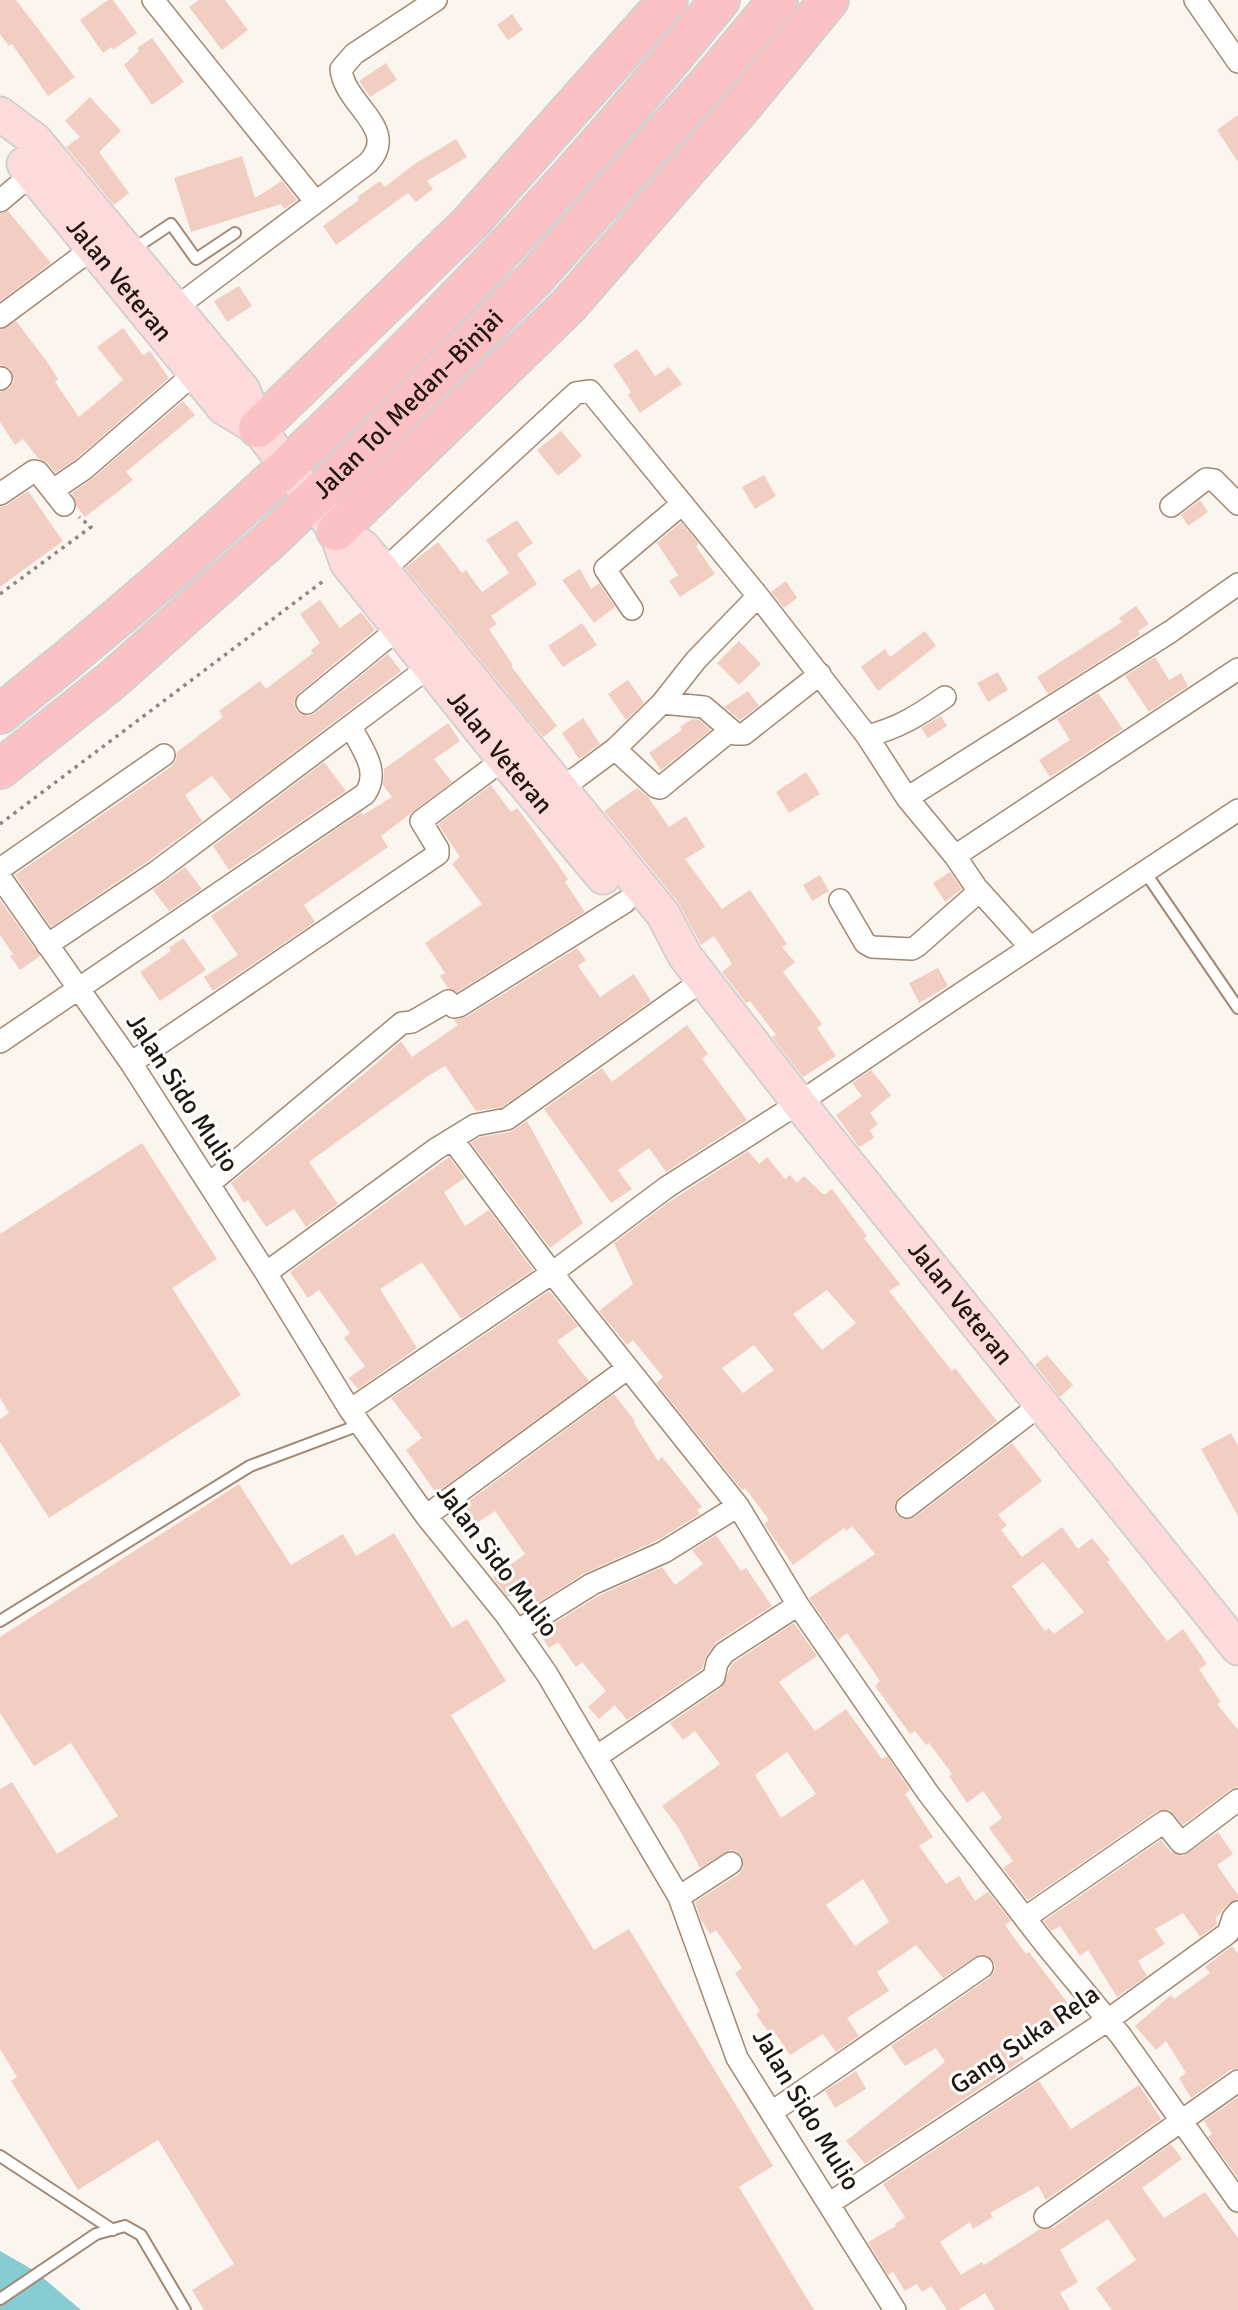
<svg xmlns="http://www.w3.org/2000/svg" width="1238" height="2310" viewBox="0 0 1238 2310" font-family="Signika,sans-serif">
<rect width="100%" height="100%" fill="#fbf5f0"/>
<path fill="#87ccd3" d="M0 2251 35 2271 81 2310H0Z"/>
<path fill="#f2cdc1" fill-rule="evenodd" d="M0 0H16L75 77 48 96 12 44 9 46 0 34Z
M108 0H113L137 33 113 50 112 47 103 53 80 20Z
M199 0H225L248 30 222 50 189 7Z
M512 14 523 30 508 40 497 25Z
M152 38 184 82 152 105 124 65 139 51 137 48Z
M386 63 397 80 370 97 359 81Z
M90 97 121 131 99 152 129 193 114 205 66 147 80 137 65 121Z
M1238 115V162L1217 130Z
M456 139 467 157 427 181 433 189 416 202 408 193 336 245 323 226 359 200 357 197 380 181 385 187 416 163Z
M242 156 255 198 282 181 297 200 284 209 281 204 191 232 174 178Z
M8 211 51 263 0 301V214Z
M239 286 252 306 227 322 214 301Z
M16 321 48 363 58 379 55 382 79 417 123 380 97 347 123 328 143 355 150 351 169 378 76 459 55 473 48 463 39 459 23 439 15 445 0 422V392L9 388 14 381 11 369 0 365V330Z
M637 349 655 376 669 367 682 384 640 413 628 395 631 392 613 365Z
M183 401 195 415 126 472 133 480 85 517 77 507 72 493 92 479Z
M561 431 582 456 558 476 537 450Z
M764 475 776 496 755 509 742 487Z
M28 491 63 541 0 587V507L7 505Z
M1200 500 1208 512 1188 526 1181 515Z
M517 520 533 543 517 554 537 584 491 616 497 624 489 629 513 665 511 666 557 726 543 737 405 568 438 542 462 573 466 570 482 592 509 573 486 540Z
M681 522 699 544 696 546 715 574 680 597 669 581 678 575 657 543Z
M580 569 591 589 599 583 615 607 594 623 562 580Z
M786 581 797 598 784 608 771 592Z
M320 600 340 628 361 612 375 630 299 693 294 704 297 712 308 716 315 713 388 654 401 671 231 800 212 776 185 795 202 821 148 861 51 927 15 875 172 766 176 760 177 752 223 717 219 711 260 681 266 689 313 653 311 650 320 643 300 614Z
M1136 606 1149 624 1138 631 1140 635 1048 694 1037 677 1122 622 1119 618Z
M582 623 597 645 563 667 548 646Z
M925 631 936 646 878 691 861 667 885 649 890 657Z
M739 641 761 664 739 685 717 663Z
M1155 657 1169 680 1181 673 1188 686 1149 712 1125 676Z
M998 672 1008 690 988 702 977 683Z
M628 680 644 703 626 720 608 694Z
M748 691 759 706 740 720 724 707Z
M1098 693 1123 729 1050 777 1039 760 1070 740 1057 719Z
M941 716 947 726 928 738 921 728Z
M583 718 600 744 579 759 562 733Z
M692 719 699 720 711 730 661 770 649 753 682 730 680 727Z
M448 723 460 741 434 759 452 782 381 836 388 847 304 905 315 922 213 991 204 977 238 955 211 916 361 812 363 815 392 797 383 785 384 769Z
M324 762 346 791 229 870 213 846Z
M806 772 820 794 789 813 776 792Z
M491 785 511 812 517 808 530 825 568 879 565 882 585 912 457 992 448 988 440 976 445 973 425 943 482 904 452 864 460 857 438 824Z
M637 788 648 797 669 827 686 816 705 847 685 859 722 909 750 890 787 944 782 947 795 962 783 972 822 1024 817 1028 836 1056 803 1077 772 1037 776 1035 750 1001 746 1003 722 972 732 964 714 936 701 945 678 902 604 811Z
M185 867 202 889 169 911 153 890Z
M950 872 962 889 945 902 933 883Z
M820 875 829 891 812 901 803 885Z
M0 900 40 956 20 970 10 956 13 954 0 935Z
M183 938 206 970 160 1001 140 972 171 951 169 948Z
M577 948 586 960 578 966 600 997 634 974 651 1001 502 1107 476 1111 445 1066 428 1076 309 1162 338 1204 306 1227 294 1209 266 1227 248 1200 244 1203 231 1183 377 1063 401 1041 412 1057 458 1025 454 1020 466 1017Z
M938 968 948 986 919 1003 909 983Z
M687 1025 708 1054 702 1059 747 1120 666 1172 649 1148 618 1170 632 1189 611 1203 544 1109 602 1068 612 1082Z
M871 1070 891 1095 870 1113 878 1124 870 1130 874 1138 859 1147 836 1115 862 1096 852 1083Z
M527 1121 583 1223 550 1248 471 1143 480 1137 510 1132Z
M142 1143 217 1259 172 1288 241 1395 49 1518 0 1442V1419L9 1413 0 1398V1234Z
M748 1151 759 1164 767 1157 785 1179 790 1175 797 1183 804 1176 824 1195 832 1189 867 1236 864 1238 900 1284 889 1291 952 1371 955 1368 997 1421 899 1497 895 1503 896 1514 903 1519 915 1517 1012 1443 1042 1481 998 1515 1007 1525 1001 1530 1022 1557 1062 1527 1078 1549 1092 1538 1110 1560 1107 1562 1167 1641 1183 1629 1207 1664 1199 1669 1221 1702 1217 1704 1238 1730V1787L1230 1790 1183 1825 1170 1810 1157 1811 1028 1900 1003 1868 1013 1861 989 1828 1002 1818 983 1791 967 1803 949 1776 952 1774 929 1743 926 1745 915 1731 910 1734 875 1686 880 1681 847 1633 838 1640 809 1598 875 1554 852 1526 846 1531 844 1528 793 1565 764 1524 769 1520 745 1488 742 1490 656 1383 663 1377 633 1340 627 1345 599 1311 633 1284 614 1243 669 1202ZM827 1290 856 1323 822 1350 793 1314ZM754 1345 774 1370 743 1393 722 1368ZM1043 1562 1084 1612 1054 1634 1049 1628 1045 1631 1012 1586Z
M449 1157 465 1178 444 1192 465 1226 489 1210 533 1270 461 1319 422 1262 380 1289 417 1348 358 1389 349 1378 365 1366 344 1338 350 1333 319 1290 308 1298 290 1272Z
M549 1291 578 1326 557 1341 589 1381 436 1493 406 1450 422 1438 391 1398Z
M1047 1355 1073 1385 1060 1397 1035 1365Z
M614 1394 635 1421 634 1423 658 1461 662 1457 702 1507 697 1510 700 1514 658 1540 585 1573 525 1611 513 1594 508 1597 493 1578 525 1554 495 1511 462 1533 450 1515Z
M1231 1433 1238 1446V1516L1201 1449Z
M239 1484 291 1565 343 1534 356 1556 394 1533 452 1628 467 1619 506 1681 451 1715 594 1950 629 1929 773 2166 739 2187 814 2310H204L192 2290 234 2264 158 2140 78 2190 11 2081 17 2077 0 2049V1789L12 1782 57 1854 118 1816 71 1743 34 1766 0 1713V1637Z
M716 1535 741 1571 746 1568 772 1606 716 1642 706 1656 702 1669 627 1720 615 1705 599 1719 588 1707 606 1691 582 1662 576 1667 558 1642 549 1648 539 1633 598 1596 662 1567 675 1585 703 1564 692 1550Z
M794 1623 817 1656 779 1682 815 1731 846 1709 882 1759 887 1756 910 1790 905 1794 933 1837 919 1846 946 1884 959 1876 975 1901 988 1892 1011 1921 1005 1925 1026 1954 1029 1952 1076 2014 1020 2053 1024 2059 865 2164 846 2141 945 2062 936 2048 905 2066 891 2046 989 1978 994 1972 995 1965 988 1956 980 1954 943 1978 916 1945 877 1972 889 1991 847 2018 859 2036 836 2052 823 2034 790 2055 775 2033 771 2036 756 2014 760 2011 735 1973 742 1968 716 1930 710 1934 701 1920 695 1902 739 1874 743 1868 742 1856 736 1851 730 1850 700 1868 678 1827 662 1806 720 1764 695 1731 683 1740 670 1723 721 1688 733 1663ZM787 1752 816 1794 781 1818 755 1775ZM863 1879 889 1922 855 1946 826 1905Z
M1218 1832 1233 1854 1217 1865 1238 1895V1899L1228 1904 1216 1918 1217 1925 1200 1937 1183 1913 1155 1929 1165 1944 1138 1961 1147 1976 1117 1997 1088 1950 1080 1956 1060 1926 1051 1931 1044 1921 1161 1840 1171 1852 1183 1856Z
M1232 1946 1238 1954V2068L1230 2070 1191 2098 1179 2078 1186 2073 1166 2041 1156 2050 1135 2026 1171 1995 1174 1999 1210 1973 1205 1967Z
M856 2071 866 2089 835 2108 825 2091Z
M1039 2081 1071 2129 1139 2085 1161 2119 1046 2200 1038 2186 990 2213 993 2217 973 2229 970 2222 940 2242 961 2275 982 2262 984 2265 1040 2229 1053 2228 1171 2144 1182 2159 1142 2188 1164 2218 1205 2192 1238 2238V2310H1112L1096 2288 1136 2260 1108 2219 1060 2250 1078 2282 1060 2293 1070 2310H995L985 2293 958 2310H947L931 2286 922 2292 917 2284 905 2291 893 2272 888 2275 868 2242 896 2226 895 2224 905 2217 883 2184Z
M1238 2097V2178L1208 2137 1212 2134 1204 2121Z"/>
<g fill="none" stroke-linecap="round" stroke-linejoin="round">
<defs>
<path id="lane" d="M132 250 171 224 196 259 235 233
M1145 872 1238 1008
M0 1621 250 1466 362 1424
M0 2156 113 2230
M0 2299 96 2234 125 2226 141 2235 185 2310"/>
<path id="street" d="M153 0 315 201
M1195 0 1238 62
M0 201 32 174
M174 309 368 163C401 129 344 105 341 69L354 54 436 0
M0 317 93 248
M0 379 1 378
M53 490 84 469 195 373
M0 494 34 471 38 472 64 505
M1171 506 1206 479 1214 480 1238 504
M383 571 576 393 590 391 758 596 867 736C899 728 919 715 945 697
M632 609 605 569 682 504
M307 703 399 628
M662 703 704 707 731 730
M867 736 907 798
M615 749 656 787 660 788 731 730 735 734H744L820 674
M561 789 615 749 662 703 696 660 758 596
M955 856 1238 669
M0 869 164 755
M0 877 131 1063 266 1273 350 1410 426 1516 506 1615 547 1674 679 1897 737 2058 895 2310
M976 887 1030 947
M840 900 865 943 872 947 912 949 917 946 975 895 976 887 955 856 907 798 1170 632 1238 584
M47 945 156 872 429 667
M0 1042 365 794C381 771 362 749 351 727
M131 1063 438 854V849L421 821 504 759
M452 1139 552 1273 738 1506 798 1605 928 1793 1045 1944 1121 2036 1238 2201
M209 1184 402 1023 412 1022 448 1001 454 1007 459 1006 625 902
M266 1273 436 1149 475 1125 507 1119 703 980
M350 1410 552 1273 667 1187 799 1103 953 999 1238 810
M907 1507 1040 1405
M426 1516 628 1368
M517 1631 592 1584 664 1552 738 1506
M596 1757 714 1677 717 1663 724 1653 798 1605
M679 1897 731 1863
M1025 1918 1164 1822 1181 1843 1238 1800
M772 2112 982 1967
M830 2203 1108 2020 1228 1933 1233 1918 1238 1912
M1045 2217 1238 2081"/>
<g id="primary">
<path id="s1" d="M0 114 35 140 243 390 258 428 336 531 347 563 504 759 603 877"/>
<path id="s2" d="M24 164 224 408 258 428"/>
<path id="s3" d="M336 531 363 547 383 571 663 914 685 956 799 1103 1238 1648"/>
</g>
<g id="highway">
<path d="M258 428 470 223 668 0"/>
<path d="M336 531 568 306 743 105 829 0"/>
<path d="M0 714C265 504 507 263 720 0"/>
<path id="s4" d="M0 769 111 681 269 541 343 470 534 279 710 81 778 0"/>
</g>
</defs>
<use href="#lane" stroke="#a38871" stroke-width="14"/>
<use href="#street" stroke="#a38871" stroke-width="24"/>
<use href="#primary" stroke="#d3d1cf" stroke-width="37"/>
<use href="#highway" stroke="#d3d1cf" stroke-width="42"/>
<path stroke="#908881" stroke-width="3.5" stroke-dasharray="3.5 5" stroke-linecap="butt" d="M0 594 91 527 79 517
M0 824 326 579"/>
<use href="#lane" stroke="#fff" stroke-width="10"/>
<use href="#street" stroke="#fff" stroke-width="21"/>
<use href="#primary" stroke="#fddadc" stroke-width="33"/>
<use href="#highway" stroke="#fbc1c5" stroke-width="38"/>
</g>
<g text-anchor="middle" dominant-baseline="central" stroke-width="6" stroke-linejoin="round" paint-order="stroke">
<g font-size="26" fill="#21170e" stroke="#fff">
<text stroke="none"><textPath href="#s2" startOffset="150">Jalan Veteran</textPath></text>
<text stroke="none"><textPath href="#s4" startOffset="548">Jalan Tol Medan–Binjai</textPath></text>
<text stroke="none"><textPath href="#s1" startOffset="816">Jalan Veteran</textPath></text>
<text transform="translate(182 1093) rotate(57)">Jalan Sido Mulio</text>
<text stroke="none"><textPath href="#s3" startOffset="996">Jalan Veteran</textPath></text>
<text transform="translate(497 1561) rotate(53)">Jalan Sido Mulio</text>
<text transform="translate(1025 2040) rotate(-34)">Gang Suka Rela</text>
<text transform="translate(806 2110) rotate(59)">Jalan Sido Mulio</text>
</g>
</g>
</svg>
